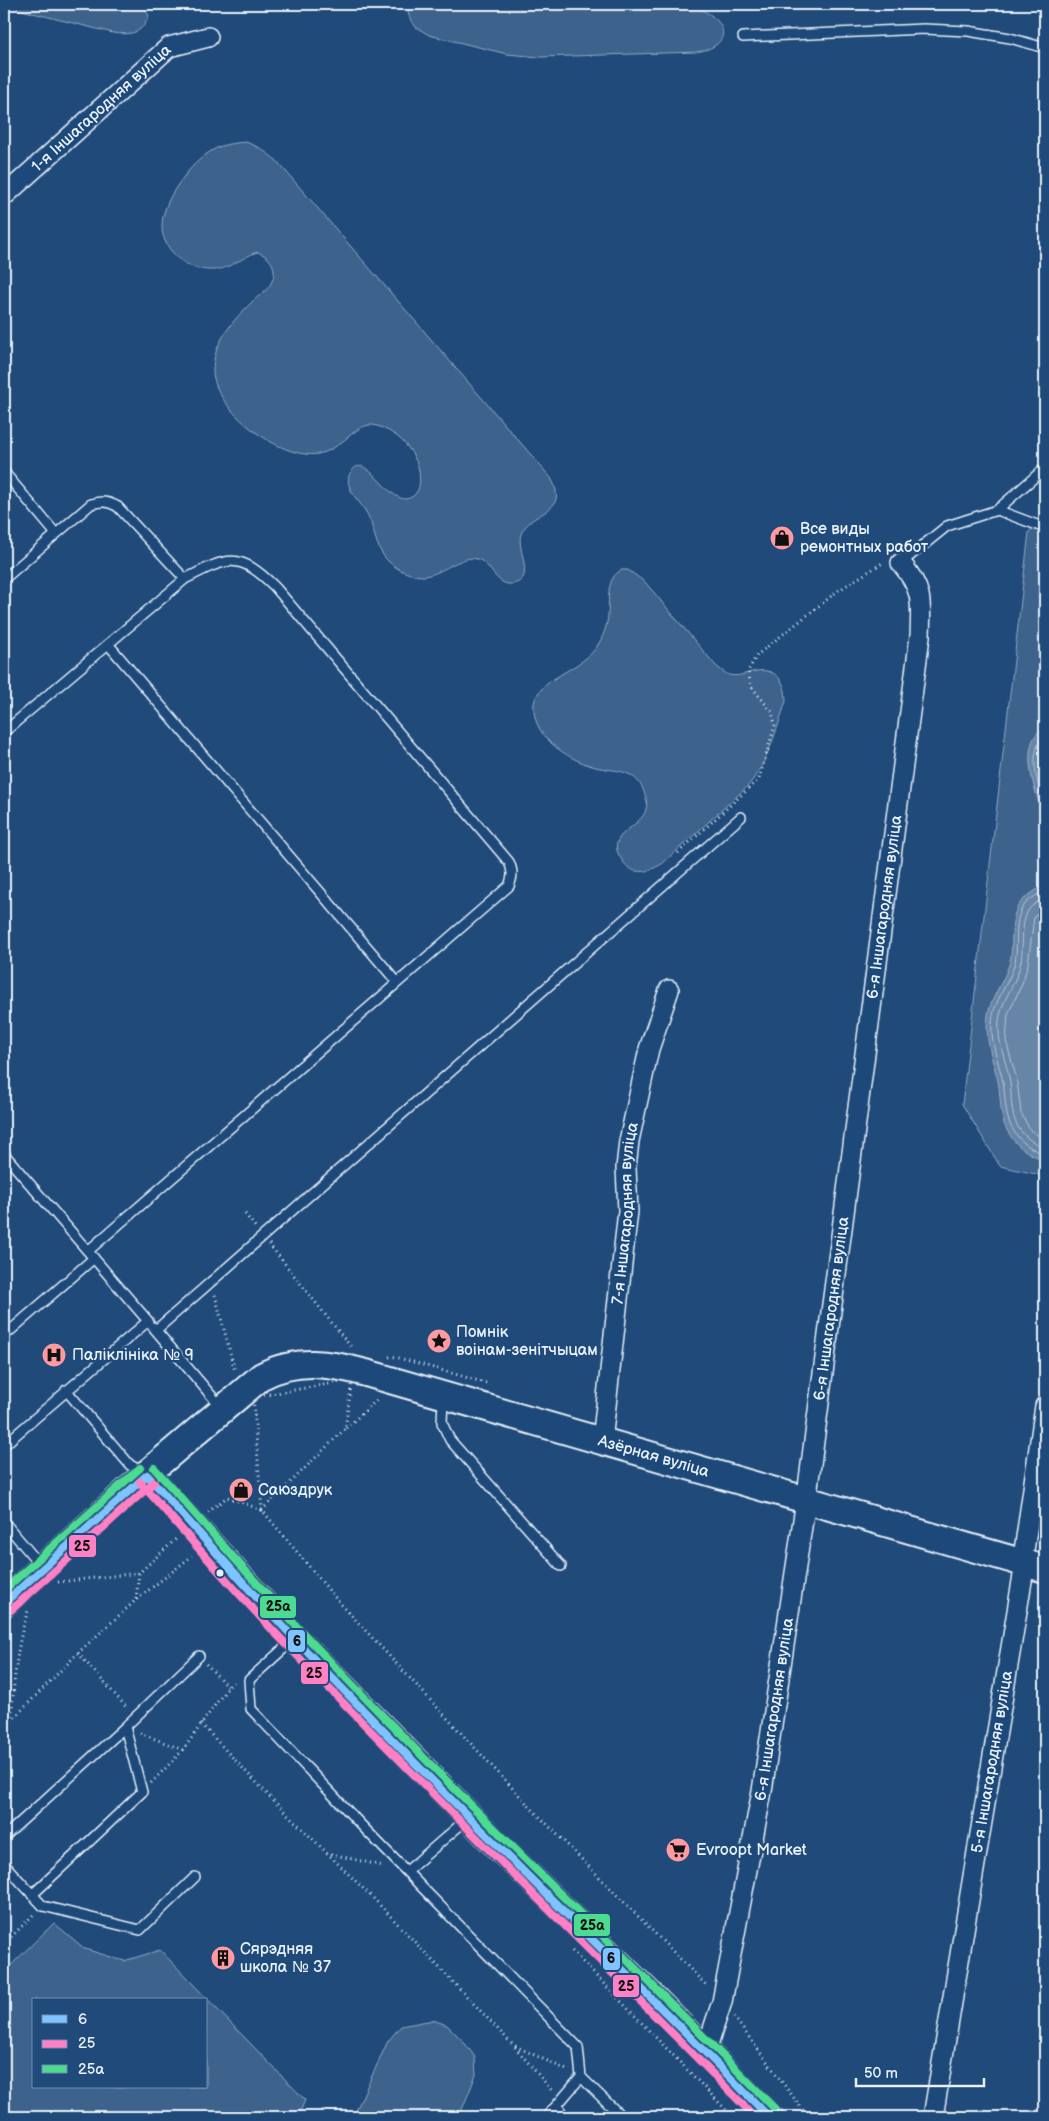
<svg xmlns="http://www.w3.org/2000/svg" width="1049" height="2121" viewBox="0 0 1049 2121" font-family="'Balsamiq Sans',sans-serif">
<rect width="100%" height="100%" fill="#1f4a7a"/>
<filter id="ink" filterUnits="userSpaceOnUse"><feTurbulence type="fractalNoise" baseFrequency=".02" numOctaves="2"/><feDisplacementMap in="SourceGraphic" scale="10" xChannelSelector="R" yChannelSelector="G"/><feConvolveMatrix kernelMatrix="1 2 1 2 8 2 1 2 1" color-interpolation-filters="sRGB"/></filter>
<g filter="url(#ink)">
<path fill="#3c628c" stroke="#92aac2" fill-rule="evenodd" d="M10 4H143L149 16C142 34 131 35 113 33L21 10Z
M409 4H494L517 7 697 8C729 20 734 46 696 52L540 57 507 54 429 35 416 27 411 21 408 13Z
M246 142 260 148 276 160 551 478C571 515 531 509 521 534 516 548 535 577 516 583 496 590 492 563 477 559 460 554 440 577 421 576 407 575 391 567 383 555 374 542 374 525 366 512 361 503 352 496 349 485 348 482 348 475 351 472 367 447 391 513 413 496 421 490 420 480 419 471 417 458 408 446 398 437 391 432 378 424 369 425 353 427 339 451 318 454 281 460 214 410 213 371 213 343 233 320 252 302 258 296 268 290 271 283 279 268 270 256 257 252 243 257 229 269 215 270 203 271 189 267 179 259 170 251 162 240 162 227 161 201 191 162 213 150 223 144 234 143 246 142Z
M1045 514V1176L1000 1166 962 1104 1029 532Z
M621 570H628L645 582 716 666C720 669 724 673 729 675 737 677 744 674 752 672 775 666 786 680 786 701 776 731 768 762 748 786L662 864C654 868 646 873 636 871 630 870 625 865 622 860 602 833 642 829 646 809 648 802 645 794 642 787 631 767 611 772 592 766 566 758 531 736 534 704 536 680 581 669 595 649 601 641 605 632 607 622 611 604 603 581 621 570Z
M54 1923 85 1949 124 1961 160 1950 305 2100 298 2117H4V1972ZM34 2000H206V2087H34Z
M433 2020 447 2025 463 2041 475 2057 476 2075 459 2117H353L388 2041 401 2026Z"/>
<path fill="#6685a7" stroke="#9ab0c7" d="M1045 727V820C1037 797 1015 743 1045 727Z
M1045 883V1159C1024 1155 1006 1137 1002 1116 1000 1104 1000 1092 998 1081 992 1057 983 1035 989 1010 994 993 1006 978 1010 961 1014 944 1009 924 1017 908 1023 896 1036 892 1045 883Z"/>
<g fill="none" stroke-linecap="round" stroke-linejoin="round">
<path stroke="#b4c6d8" stroke-width="1" d="M1045 733C1027 753 1037 783 1045 806
M1045 890C1039 894 1031 898 1026 903 1012 918 1019 943 1015 962 1011 979 999 994 994 1011 987 1036 998 1058 1003 1082 1006 1098 1004 1115 1013 1130 1020 1142 1032 1150 1045 1154
M1045 898C1041 900 1036 903 1032 906 1019 918 1024 945 1021 961 1018 981 1004 996 1000 1015 995 1039 1006 1059 1010 1082 1012 1097 1010 1113 1018 1127 1025 1138 1034 1143 1045 1148
M1045 907 1034 917 1028 964 1022 984 1008 1014 1006 1041 1017 1080 1021 1113 1030 1130 1045 1140"/>
<defs>
<path id="lane" d="M743 37 924 29 968 31 1010 38 1045 48
M4 472 56 534
M997 510 1045 528
M901 563 947 526 997 510 1045 468
M4 579 91 504C102 501 108 501 118 507L185 579C228 557 238 551 275 587L509 862C513 871 513 876 509 886L88 1251
M108 644 397 982
M4 732 185 579
M4 1154 148 1321 4 1445
M153 1327 221 1407
M156 1330 741 817
M4 1336 94 1258
M66 1390 130 1465 144 1473
M443 1398 442 1423 450 1440 561 1566
M4 1522 42 1567
M292 1641 249 1680 251 1709 365 1829 578 2047 581 2077 622 2117
M4 1837 125 1727
M4 1864 43 1906 140 1930 195 1877
M407 1871 467 1819
M32 1895 142 1792 125 1727 199 1656
M546 2117 557 2105
M564 2117 557 2105 581 2077"/>
<g id="street">
<path id="s1" d="M4 196 169 47 208 37"/>
<path id="s2" d="M602 1441 628 1211 626 1168 629 1141 649 1049 669 990"/>
<path id="s3" d="M705 2053 722 2002 762 1791 808 1487 920 636C921 602 924 591 901 563"/>
<path id="s4" d="M933 2117 1023 1575 1024 1551 1045 1406"/>
</g>
<g id="secondary">
<path d="M147 1475 294 1638 494 1842 656 2001 769 2117"/>
<path id="s5" d="M4 1603 150 1471 262 1376C296 1358 330 1363 366 1373L1045 1569"/>
</g>
</defs>
<use href="#lane" stroke="#e8f1f8" stroke-width="12"/>
<use href="#street" stroke="#e8f1f8" stroke-width="22"/>
<use href="#secondary" stroke="#e8f1f8" stroke-width="30"/>
<path stroke="#e8f1f8" stroke-width="3" stroke-dasharray="1 4" stroke-linecap="butt" d="M1042 4 1045 19
M678 853 759 779 775 725 772 712 751 686 748 671 757 655 839 590 884 562
M245 1214 256 1228
M269 1244 351 1347
M215 1295 235 1371
M389 1357 392 1356 486 1383
M352 1380 345 1429 262 1510 253 1397Z
M346 1428 378 1399
M208 1512 227 1497 262 1510 338 1601 531 1808 707 1986
M58 1582 139 1573 177 1538
M136 1599 139 1573
M78 1653 127 1708
M206 1664 228 1687
M11 1721C14 1685 16 1645 28 1611
M201 1724 271 1798 373 1898 513 2045 569 2071
M4 1728 78 1653 136 1600 192 1556
M140 1733 183 1750
M151 1783 183 1750 228 1687 236 1680
M331 1854 383 1866
M4 1944 34 1914
M572 1951 733 2117
M734 2017 808 2117
M515 2047 553 2092"/>
<use href="#lane" stroke="#1f4a7a" stroke-width="9"/>
<use href="#street" stroke="#1f4a7a" stroke-width="19"/>
<use href="#secondary" stroke="#1f4a7a" stroke-width="26"/>
<defs>
<path id="bus-1" d="M147 1475C196 1529 244 1585 294 1638 449 1802 612 1956 769 2117
M4 1603 147 1475"/>
<path id="bus-2" d="M140 1482C189 1537 237 1594 289 1647 442 1806 601 1959 755 2117
M11 1610 154 1482"/>
<path id="bus-3" d="M154 1468C204 1523 251 1579 302 1632 456 1795 619 1949 776 2110
M4 1590 140 1468"/>
</defs>
<use href="#bus-1" stroke="#1f4a7a" stroke-width="11"/>
<use href="#bus-2" stroke="#1f4a7a" stroke-width="11"/>
<use href="#bus-3" stroke="#1f4a7a" stroke-width="11"/>
<use href="#bus-1" stroke="#80c4ff" stroke-width="8"/>
<use href="#bus-2" stroke="#ff80c5" stroke-width="8"/>
<use href="#bus-3" stroke="#4ddb92" stroke-width="8"/>
</g>
</g>
<defs>
<symbol id="shop-disc" viewBox="-11 -11 22 22"><circle r="9.5" fill="#ff9aa2" stroke="#1f4a7a"/><path d="M-5-2.5h2.3a2.7 3.5 0 0 1 5.4 0H5L5.5 6h-11ZM-1.5-2.5h3a1.5 2.3 0 0 0-3 0Z" fill="#111"/></symbol>
<symbol id="sight-disc" viewBox="-11 -11 22 22"><circle r="9.5" fill="#ff9aa2" stroke="#1f4a7a"/><path d="M0-6L1.8-2.2L6-1.7L2.9 1.2L3.7 5.4L0 3.3L-3.7 5.4L-2.9 1.2L-6-1.7L-1.8-2.2Z" fill="#111"/></symbol>
<symbol id="hospital-disc" viewBox="-11 -11 22 22"><circle r="9.5" fill="#ff9aa2" stroke="#1f4a7a"/><path d="M-5-5h3v3.5h4V-5h3V5h-3V1.5h-4V5h-3Z" fill="#111"/></symbol>
<symbol id="supermarket-disc" viewBox="-11 -11 22 22"><circle r="9.5" fill="#ff9aa2" stroke="#1f4a7a"/><path d="M-6-5.5h2.5l.6 2H6L4.5 2H-2.5L-4.4-4H-6ZM-1.5 3.2a1.3 1.3 0 1 0 .1 0ZM3 3.2a1.3 1.3 0 1 0 .1 0Z" fill="#111"/></symbol>
<symbol id="building-disc" viewBox="-11 -11 22 22"><circle r="9.5" fill="#ff9aa2" stroke="#1f4a7a"/><path d="M-4-6H4V6H1V3H-1V6H-4ZM-2.5-4.3h1.7v1.8h-1.7ZM.8-4.3h1.7v1.8H.8ZM-2.5-1h1.7V.8h-1.7ZM.8-1h1.7V.8H.8Z" fill="#111"/></symbol>
</defs>
<g fill-rule="evenodd">
<use href="#shop-disc" x="768" y="524" width="28" height="28"/>
<use href="#sight-disc" x="425" y="1327" width="28" height="28"/>
<use href="#hospital-disc" x="40" y="1341" width="28" height="28"/>
<use href="#shop-disc" x="227" y="1476" width="28" height="28"/>
<use href="#supermarket-disc" x="664" y="1836" width="28" height="28"/>
<use href="#building-disc" x="209" y="1944" width="28" height="28"/>
</g>
<circle fill="#e8f1f8" stroke="#1f4a7a" stroke-width="2" cx="220" cy="1573" r="4.5"/>
<g text-anchor="middle" dominant-baseline="central" stroke-width="5" stroke-linejoin="round" paint-order="stroke">
<g font-size="16" fill="#e8f1f8" stroke="#1f4a7a">
<text stroke="none"><textPath href="#s1" startOffset="131">1-я Іншагародняя вуліца</textPath></text>
<text stroke="none"><textPath href="#s3" startOffset="1161">6-я Іншагародняя вуліца</textPath></text>
<text stroke="none"><textPath href="#s2" startOffset="229">7-я Іншагародняя вуліца</textPath></text>
<text stroke="none"><textPath href="#s3" startOffset="756">6-я Іншагародняя вуліца</textPath></text>
<text stroke="none"><textPath href="#s5" startOffset="750">Азёрная вуліца</textPath></text>
<text stroke="none"><textPath href="#s3" startOffset="351">6-я Іншагародняя вуліца</textPath></text>
<text stroke="none"><textPath href="#s4" startOffset="360">5-я Іншагародняя вуліца</textPath></text>
</g>
<g font-size="16" fill="#e8f1f8" stroke="#1f4a7a" text-anchor="start">
<text x="800" y="529">Все виды<tspan x="800" dy="18">ремонтных работ</tspan></text>
<text x="456" y="1332">Помнік<tspan x="456" dy="18">воінам-зенітчыцам</tspan></text>
<text x="72" y="1355">Паліклініка № 9</text>
<text x="258" y="1490">Саюздрук</text>
<text x="696" y="1850">Evroopt Market</text>
<text x="240" y="1949">Сярэдняя<tspan x="240" dy="18">школа № 37</tspan></text>
</g>
</g>
<g stroke="#1f4a7a" stroke-width="2">
<rect x="68" y="1534" width="29" height="24" rx="5" fill="#ff80c5"/>
<rect x="259" y="1595" width="38" height="24" rx="5" fill="#4ddb92"/>
<rect x="287" y="1629" width="19" height="24" rx="5" fill="#80c4ff"/>
<rect x="300" y="1661" width="29" height="24" rx="5" fill="#ff80c5"/>
<rect x="573" y="1913" width="38" height="24" rx="5" fill="#4ddb92"/>
<rect x="602" y="1947" width="19" height="24" rx="5" fill="#80c4ff"/>
<rect x="612" y="1974" width="28" height="24" rx="5" fill="#ff80c5"/>
</g>
<g font-size="14" text-anchor="middle" font-weight="bold" fill="#111">
<text x="82" y="1551">25</text>
<text x="278" y="1611">25а</text>
<text x="297" y="1646">6</text>
<text x="314" y="1678">25</text>
<text x="592" y="1930">25а</text>
<text x="611" y="1963">6</text>
<text x="626" y="1991">25</text>
</g>
<rect width="1049" height="2121" fill="none" stroke="#1f4a7a" stroke-width="20"/>
<rect x="10" y="10" width="1029" height="2101" fill="none" stroke="#e8f1f8" stroke-width="2" filter="url(#ink)"/>
<rect x="32" y="1998" width="175" height="90" fill="#1f4a7a" stroke="#6f8dac"/>
<rect x="42" y="2015" width="25" height="8" fill="#80c4ff" stroke="#6f8dac"/>
<text x="78" y="2024" font-size="15" fill="#e8f1f8">6</text>
<rect x="42" y="2040" width="25" height="8" fill="#ff80c5" stroke="#6f8dac"/>
<text x="78" y="2048" font-size="15" fill="#e8f1f8">25</text>
<rect x="42" y="2065" width="25" height="8" fill="#4ddb92" stroke="#6f8dac"/>
<text x="78" y="2074" font-size="15" fill="#e8f1f8">25а</text>
<path d="M856 2078v8h128v-8" fill="none" stroke="#e8f1f8" stroke-width="2.5"/>
<text x="864" y="2078" font-size="15" fill="#e8f1f8" stroke="#1f4a7a" stroke-width="4" paint-order="stroke">50 m</text>
</svg>
